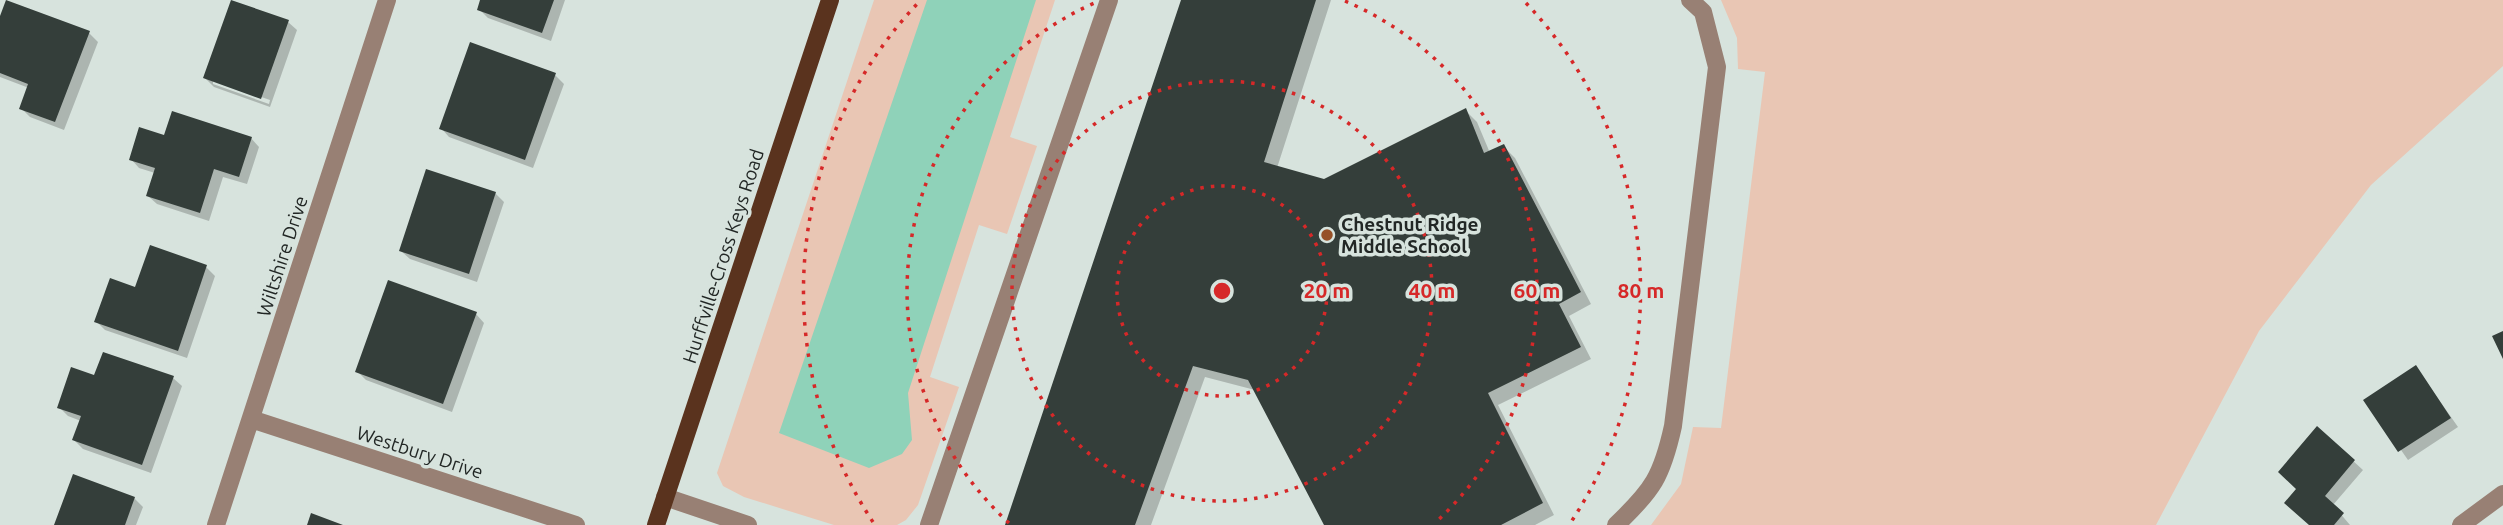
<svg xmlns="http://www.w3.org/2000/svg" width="2503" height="525" viewBox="0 0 2503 525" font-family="Ubuntu,sans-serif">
<rect width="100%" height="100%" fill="#d7e3dd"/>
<path fill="#e9c6b4" d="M874 0H1055L1010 137 1037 146 1007 234 979 225 930 377 959 387 918 505 906 520 897 525H834L744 497 723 486 717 473Z
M1721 0H2503V66L2371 185 2259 331 2156 525H1651L1681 484 1693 427 1721 428 1765 72 1738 69 1737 38Z"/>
<path fill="#8fd2b9" d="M927 0H1036L908 393 912 440 902 454 869 468 779 433Z"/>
<path fill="#0003" fill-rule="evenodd" d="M482 0H565L551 41 488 18 479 9Z
M1182 0H1331L1277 168 1324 181 1465 110 1477 122 1490 153 1503 146 1515 158 1591 304 1569 316 1591 359 1498 405 1554 515 1535 525H1326L1255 390 1205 377 1151 525H1007Z
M0 21 89 33 98 42 64 130 30 117 21 108 29 88 0 77Z
M288 22 297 30 270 107 214 87 205 78ZM213 80 270 100 269 104 213 84Z
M555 75 564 84 533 168 449 137 441 128Z
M165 137 251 138 259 147 247 184 223 177 209 221 157 204 148 196 155 173 139 168 131 159Z
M495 193 504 202 477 282 410 259 401 251Z
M151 247 206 267 215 276 187 358 105 330 96 321 136 289Z
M476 314 484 323 452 412 366 380 357 371Z
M2416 367 2458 427 2408 460 2366 400Z
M95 378H173L182 386 151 473 83 449 74 440 81 421 68 416 59 407Z
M2317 428 2363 470 2333 505 2350 525H2310L2298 489Z
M134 498 143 507 136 525H56Z"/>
<path fill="#343e3a" d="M6 0 90 31 55 122 19 109 28 84 0 73V16Z
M231 0 289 20 261 99 203 78Z
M480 0H554L542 33 477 10Z
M1181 0H1316L1264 162 1324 179 1466 108 1484 153 1504 144 1581 292 1559 304 1581 347 1488 393 1543 503 1501 525H1324L1248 380 1193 366 1135 525H1005Z
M470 42 556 73 525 160 439 129Z
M172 111 252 137 239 177 214 169 200 213 146 196 155 168 129 160 139 127 164 135Z
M426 169 496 192 469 274 399 251Z
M150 245 207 265 178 351 94 322 110 278 135 287Z
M388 280 477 312 443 404 355 372Z
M2503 331V359L2492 336Z
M103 352 174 376 142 465 72 440 81 416 57 408 71 367 94 375Z
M2416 365 2451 418 2398 452 2363 400Z
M2317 426 2355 460 2325 496 2344 513 2334 525H2309L2284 503 2296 489 2278 472Z
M73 474 135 497 125 525H54Z
M311 513 343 525H307Z"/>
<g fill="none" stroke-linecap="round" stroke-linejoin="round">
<path stroke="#988074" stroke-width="18" d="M251 419 576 525
M665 497 748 525
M216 525 387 0
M929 525 1109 0
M1616 525C1653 490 1662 476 1673 426L1717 67 1703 12 1690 0
M2461 525 2503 494"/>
<path stroke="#5a331e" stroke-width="18" d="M656 525 830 0"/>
</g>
<g fill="none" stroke="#d62828" stroke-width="3.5" stroke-dasharray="3.5 7">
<circle cx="1222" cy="291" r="105"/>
<circle cx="1222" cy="291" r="210"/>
<path d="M1009 523A315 315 0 0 1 1099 1M1345 1A315 315 0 0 1 1435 523"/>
<path d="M873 522A419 419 0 0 1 918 3M1526 3A419 419 0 0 1 1571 522"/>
</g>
<circle fill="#965027" stroke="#d7e3dd" stroke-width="2.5" cx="1327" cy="235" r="7"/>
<g text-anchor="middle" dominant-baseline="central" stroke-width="7" stroke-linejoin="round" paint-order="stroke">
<g font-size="19" font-weight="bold" fill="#222725" stroke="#d7e3dd" text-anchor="start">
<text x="1341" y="224">Chestnut Ridge<tspan x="1341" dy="22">Middle School</tspan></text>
</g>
<g font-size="19" fill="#222725" stroke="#d7e3dd">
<text transform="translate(282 256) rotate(-72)">Wiltshire Drive</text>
<text transform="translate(723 256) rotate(-72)">Hurffville-Cross Keys Road</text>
<text transform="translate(420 452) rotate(18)">Westbury Drive</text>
</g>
</g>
<circle cx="1222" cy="291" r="10" fill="#d62828" stroke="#d7e3dd" stroke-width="3.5"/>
<g font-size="21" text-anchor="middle" font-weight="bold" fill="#d62828" stroke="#d7e3dd" stroke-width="7" stroke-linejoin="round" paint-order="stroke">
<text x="1327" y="298">20 m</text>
<text x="1432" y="298">40 m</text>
<text x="1537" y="298">60 m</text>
<text x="1641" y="298">80 m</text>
</g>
</svg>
